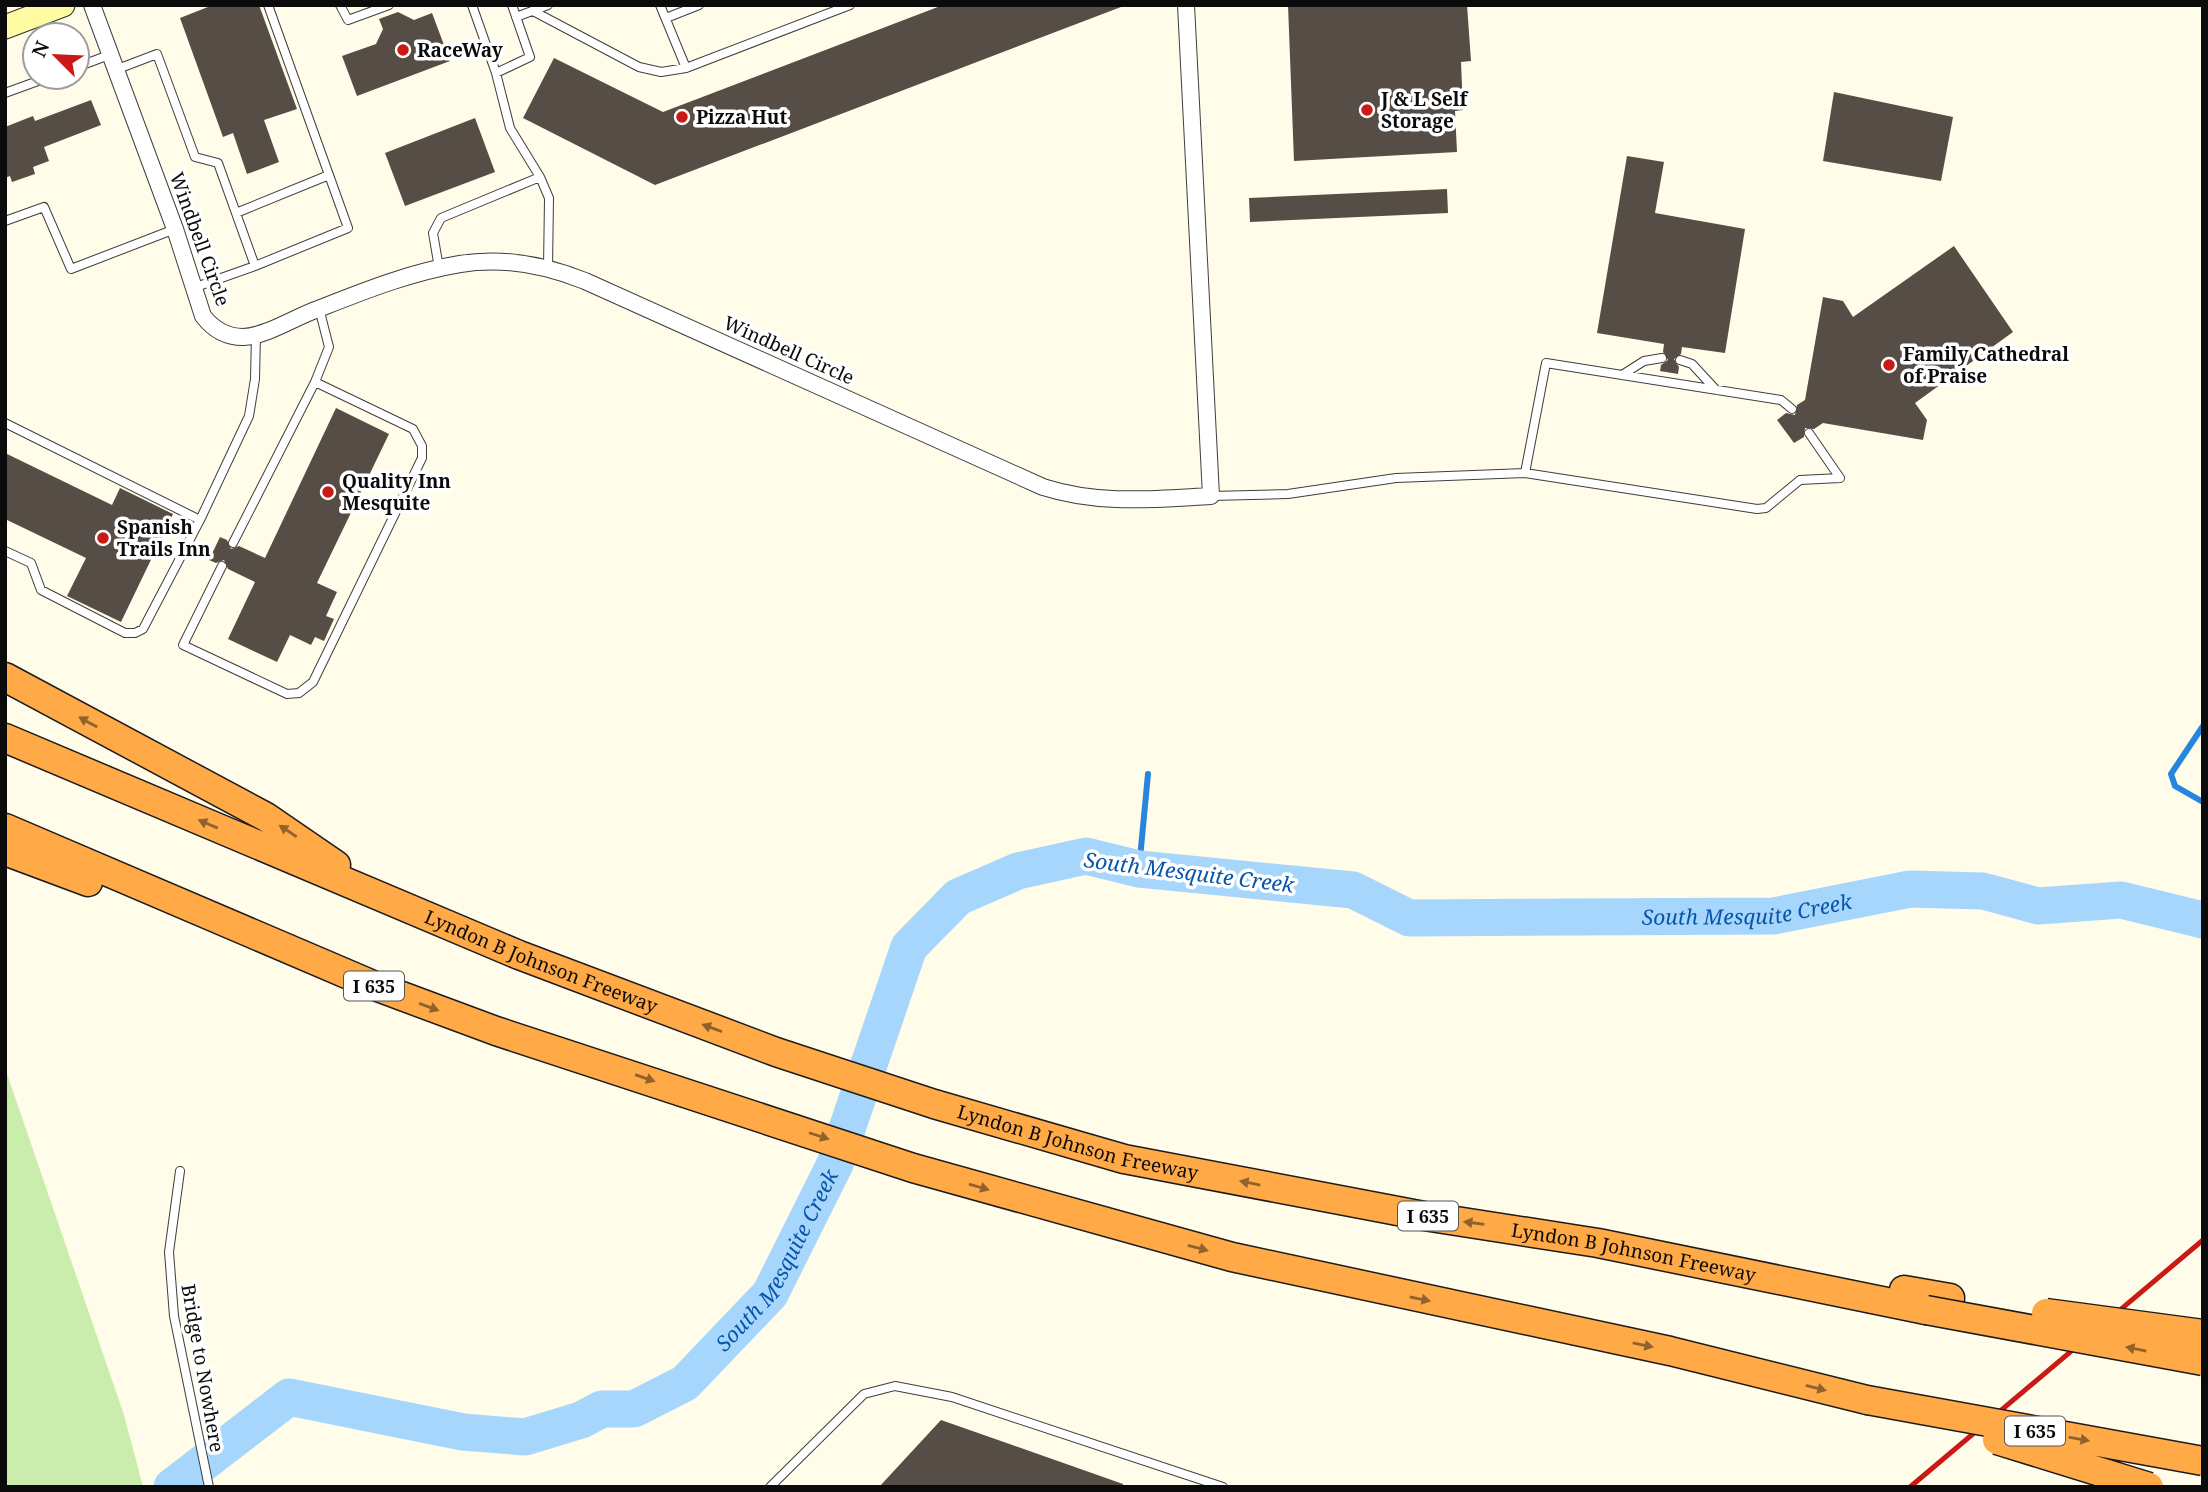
<svg xmlns="http://www.w3.org/2000/svg" width="2208" height="1492" viewBox="0 0 2208 1492" font-family="'Noto Serif',serif">
<rect width="100%" height="100%" fill="#fffce9"/>
<path fill="#caedae" d="M5 1068 124 1415 143 1487H5Z"/>
<g fill="none" stroke-linecap="round" stroke-linejoin="round">
<path stroke="#2685dc" stroke-width="6" d="M2203 726 2171 774 2175 786 2203 802
M1139 869 1148 774"/>
<path stroke="#a7d6fd" stroke-width="37" id="s1" d="M172 1487 289 1397 463 1432 525 1437 581 1420 602 1409H634L685 1383 770 1294 835 1164 909 947 958 897 1018 871 1086 856 1139 869 1353 890 1409 918 1774 916 1910 889 1983 891 2038 906 2121 900 2203 920"/>
</g>
<path fill="#554d46" d="M213 5H259L297 109 264 120 279 162 247 174 233 133 223 137 180 18Z
M943 5 1121 7 655 185 523 118 554 58 663 112Z
M1288 5H1467L1471 61 1461 62 1463 110 1455 111 1457 152 1294 161Z
M398 12 414 20 432 13 450 61 357 96 342 56 376 44 383 29 379 19Z
M1834 92 1953 117 1941 181 1823 161Z
M91 100 101 125 44 147 49 161 33 167 35 174 12 182 10 176 5 178V127L33 116 35 121Z
M475 118 495 172 405 206 385 153Z
M1627 156 1664 162 1655 213 1745 229 1725 353 1682 347 1681 354 1674 359 1679 367 1678 374 1660 371 1661 365 1668 360 1663 352 1664 344 1597 333Z
M1447 189 1448 213 1250 222 1249 198Z
M1954 246 2013 332 1915 403 1927 420 1923 440 1823 423 1814 429 1805 428 1804 437 1794 443 1777 420 1786 413 1795 415 1797 405 1805 400 1823 297 1843 301 1853 317Z
M336 408 389 434 317 583 337 592 326 616 334 619 324 641 315 637 311 645 290 635 277 662 228 639 255 582 228 569 224 560 216 563 209 560 220 537 227 540 231 549 239 546 265 558Z
M5 453 112 505 120 488 173 514 121 622 67 596 86 558 5 519Z
M941 1420 1123 1484V1487H879Z"/>
<g fill="none" stroke-linecap="round" stroke-linejoin="round">
<defs>
<path id="service" d="M340 5 348 20 389 5
M472 5 496 73 530 57 512 5
M660 5 686 68 850 5
M533 11 639 67 661 72 686 68
M516 17 548 5
M666 18 699 5
M77 67 109 55
M115 70 157 54 195 157 218 163 255 266 348 228 268 5
M496 73 510 128 540 177
M5 93 49 77
M236 213 329 175
M5 221 44 207 71 269 175 229
M439 268 433 233 441 218 540 177 549 198 548 269
M193 288 255 266
M1680 360 1692 364 1716 390
M1622 375 1644 361 1662 358
M5 423 200 520 249 416 255 379 256 334
M1809 433 1840 478
M1525 473 1546 363 1781 400 1792 409
M1211 496 1288 494 1396 478 1525 473 1757 509 1766 508 1800 480 1840 478
M233 543 315 382
M5 551 31 563 41 590 125 633H135L143 629 200 520
M222 566 183 645 287 694 299 693 313 682 422 458V446L413 429 315 382 329 347 319 308
M180 1171 169 1252 174 1316 209 1487
M770 1487 864 1394 895 1386 952 1397 1223 1487"/>
<path id="minor" d="M92 5 175 229 203 316C213 329 226 337 243 337 267 336 295 317 318 309 364 291 411 272 460 264 502 257 545 265 585 281L1043 487C1099 505 1153 499 1211 496L1186 5"/>
<path id="secondary" d="M5 27 63 5"/>
<g id="motorway">
<path d="M5 677 266 817 336 865"/>
<path id="s2" d="M5 738 519 955 776 1052 934 1104 1124 1159 1424 1216 1598 1243 1926 1310"/>
<path d="M5 828 375 986 496 1031 913 1168 1232 1257 1670 1351 1867 1400"/>
<path d="M5 851 88 882"/>
<path d="M1904 1290 1950 1298"/>
</g>
</defs>
<use href="#service" stroke="#3e3e3e" stroke-width="10"/>
<use href="#minor" stroke="#3e3e3e" stroke-width="18"/>
<use href="#secondary" stroke="#2d2d2d" stroke-width="25"/>
<use href="#motorway" stroke="#1c1c1c" stroke-width="31"/>
<use href="#service" stroke="#fff" stroke-width="8"/>
<use href="#minor" stroke="#fff" stroke-width="16"/>
<use href="#secondary" stroke="#fffca4" stroke-width="23"/>
<use href="#motorway" stroke="#ffa947" stroke-width="28"/>
<path stroke="#c91a15" stroke-width="5" d="M1910 1487 2203 1240"/>
<defs>
<path id="motorway-bridge" d="M1926 1310 2203 1361
M2046 1313 2203 1334
M1867 1400 2203 1461
M1997 1440 2149 1487"/>
</defs>
<use href="#motorway-bridge" stroke="#1c1c1c" stroke-width="31" stroke-linecap="butt"/>
<use href="#motorway-bridge" stroke="#ffa947" stroke-width="28"/>
</g>
<defs><path id="oneway-solid" d="M-6-.8H1V-3.2L6.5 0L1 3.2V.8H-6Z" transform="scale(1.75)"/></defs>
<g fill="#91622c">
<use href="#oneway-solid" transform="translate(88 722) rotate(-151)"/>
<use href="#oneway-solid" transform="translate(208 824) rotate(-157)"/>
<use href="#oneway-solid" transform="translate(288 831) rotate(-146)"/>
<use href="#oneway-solid" transform="translate(429 1007) rotate(20)"/>
<use href="#oneway-solid" transform="translate(712 1028) rotate(-160)"/>
<use href="#oneway-solid" transform="translate(645 1078) rotate(19)"/>
<use href="#oneway-solid" transform="translate(819 1136) rotate(18)"/>
<use href="#oneway-solid" transform="translate(1250 1183) rotate(-169)"/>
<use href="#oneway-solid" transform="translate(979 1187) rotate(16)"/>
<use href="#oneway-solid" transform="translate(1474 1223) rotate(-172)"/>
<use href="#oneway-solid" transform="translate(1198 1248) rotate(15)"/>
<use href="#oneway-solid" transform="translate(1420 1299) rotate(11)"/>
<use href="#oneway-solid" transform="translate(1643 1345) rotate(12)"/>
<use href="#oneway-solid" transform="translate(2136 1349) rotate(-169)"/>
<use href="#oneway-solid" transform="translate(1816 1388) rotate(14)"/>
<use href="#oneway-solid" transform="translate(2079 1439) rotate(10)"/>
</g>
<g fill="#c91a15" stroke="#fff" stroke-width="2.5">
<circle cx="403" cy="50" r="7"/>
<circle cx="1367" cy="110" r="7"/>
<circle cx="682" cy="117" r="7"/>
<circle cx="1889" cy="365" r="7"/>
<circle cx="328" cy="492" r="7"/>
<circle cx="103" cy="538" r="7"/>
</g>
<g text-anchor="middle" dominant-baseline="central" stroke-width="7" stroke-linejoin="round" paint-order="stroke">
<g fill="#fff" stroke="#545454" stroke-width="2">
<rect x="344" y="971.5" width="60" height="29" rx="5"/>
<rect x="1398" y="1201.5" width="60" height="29" rx="5"/>
<rect x="2005" y="1416.5" width="60" height="29" rx="5"/>
</g>
<g font-size="18" font-weight="bold" fill="#0b0b0b">
<text x="374" y="986">I 635</text>
<text x="1428" y="1216">I 635</text>
<text x="2035" y="1431">I 635</text>
</g>
<g font-size="19" font-weight="bold" fill="#0b0b0b" stroke="#fff" text-anchor="start">
<text x="417" y="50">RaceWay</text>
<text x="1381" y="99">J &amp; L Self<tspan x="1381" dy="22">Storage</tspan></text>
<text x="696" y="117">Pizza Hut</text>
<text x="1903" y="354">Family Cathedral<tspan x="1903" dy="22">of Praise</tspan></text>
<text x="342" y="481">Quality Inn<tspan x="342" dy="22">Mesquite</tspan></text>
<text x="117" y="527">Spanish<tspan x="117" dy="22">Trails Inn</tspan></text>
</g>
<g font-size="19" fill="#0b0b0b" stroke="#fff">
<text transform="translate(200 239) rotate(70)">Windbell Circle</text>
<text transform="translate(789 350) rotate(24)">Windbell Circle</text>
<text stroke="none"><textPath href="#s2" startOffset="581">Lyndon B Johnson Freeway</textPath></text>
<text stroke="none"><textPath href="#s2" startOffset="1148">Lyndon B Johnson Freeway</textPath></text>
<text stroke="none"><textPath href="#s2" startOffset="1715">Lyndon B Johnson Freeway</textPath></text>
<text transform="translate(203 1368) rotate(80)">Bridge to Nowhere</text>
</g>
<g font-size="21" font-style="italic" fill="#0856a9" stroke="#fff">
<text transform="translate(1189 872) rotate(7)">South Mesquite Creek</text>
<text stroke="none"><textPath href="#s1" startOffset="1932">South Mesquite Creek</textPath></text>
<text stroke="none"><textPath href="#s1" startOffset="714">South Mesquite Creek</textPath></text>
</g>
</g>
<rect width="2208" height="1492" fill="none" stroke="#0b0b0b" stroke-width="14"/>
<g transform="translate(56 56) rotate(294)"><circle r="33" fill="#ffffff" stroke="#9d9d9d" stroke-width="2"/>
<path d="M0-5L12 26L0 18L-12 26Z" fill="#c91a15"/>
<text y="-10" font-size="19" font-weight="bold" text-anchor="middle" fill="#0b0b0b">N</text>
</g>
</svg>
